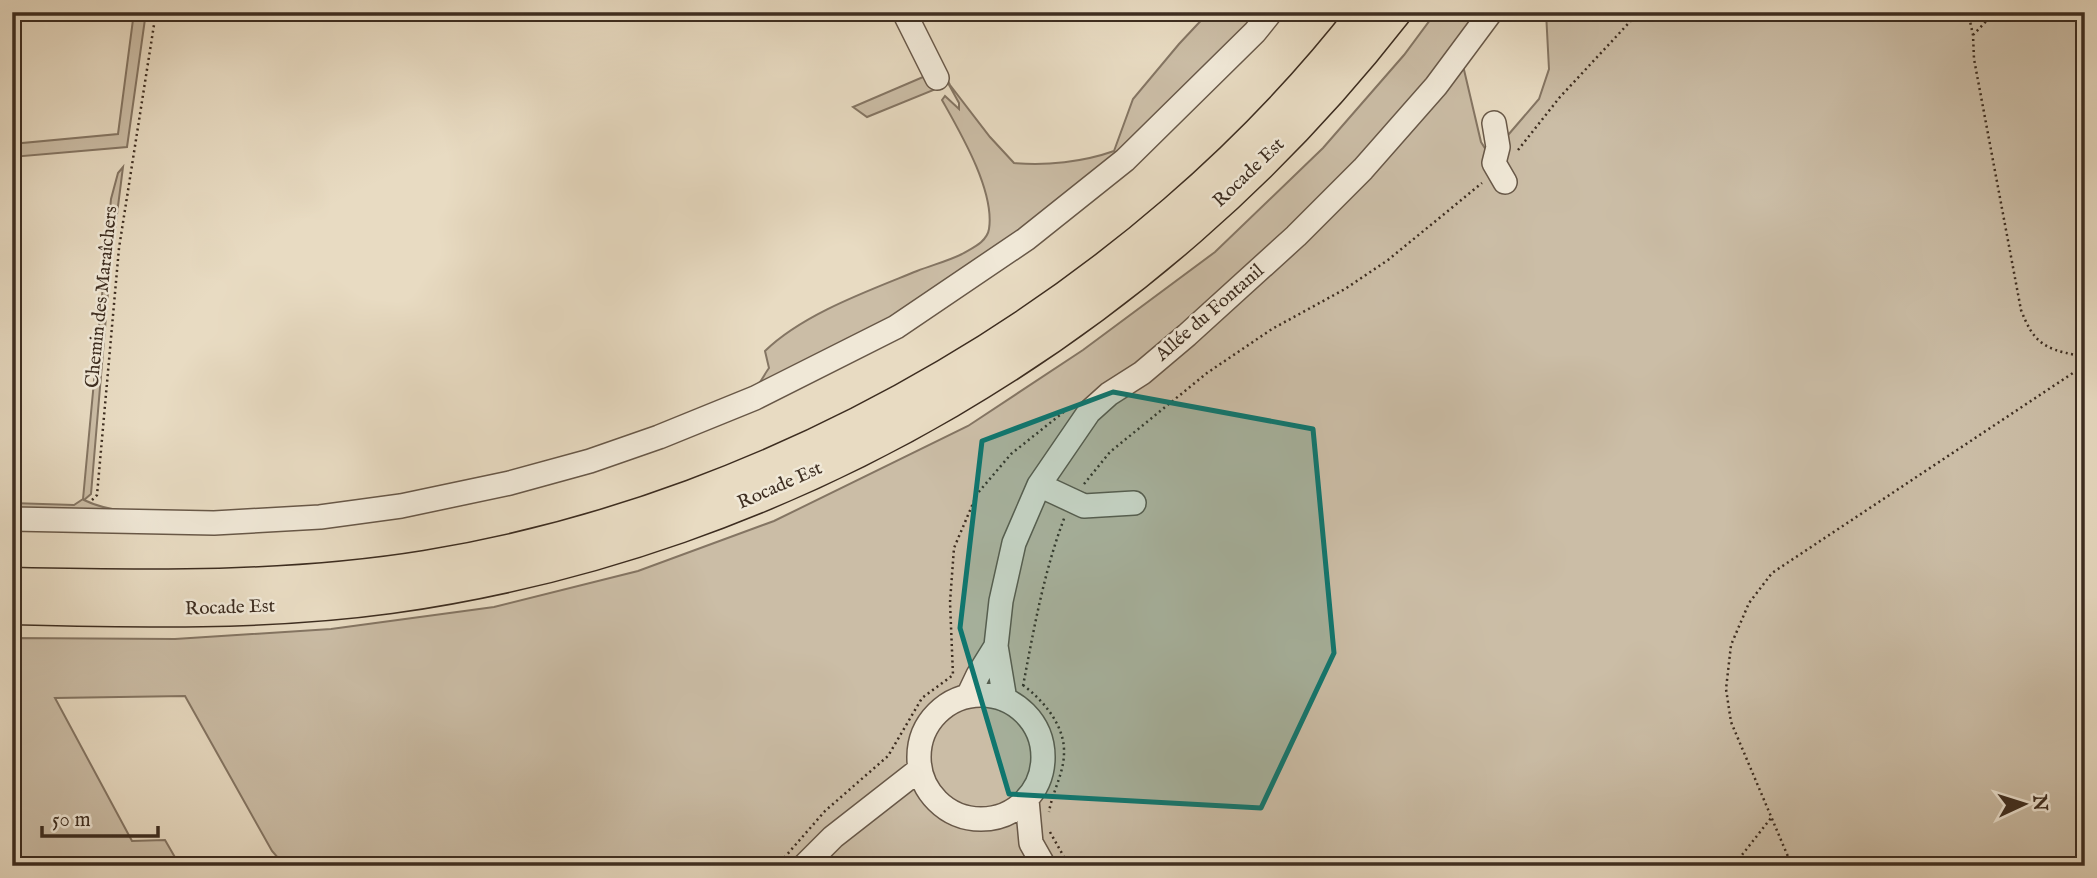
<svg xmlns="http://www.w3.org/2000/svg" width="2097" height="878" viewBox="0 0 2097 878" font-family="'IM FELL English',serif">
<rect width="100%" height="100%" fill="#e8dbc2"/>
<filter id="stains"><feTurbulence type="fractalNoise" baseFrequency=".00286" numOctaves="4"/><feColorMatrix values="0 0 0 0 .2 0 0 0 0 .09 0 0 0 0 .02 0 0 0 .5 -.17"/></filter>
<radialGradient id="worn" r=".72"><stop offset=".6" stop-color="#630" stop-opacity="0"/><stop offset="1" stop-color="#630" stop-opacity=".3"/></radialGradient>
<path fill="#cbbda6" stroke="#847563" stroke-width="2" d="M134 12H146L127 147 12 157V144L118 134Z
M909 12H913L950 85 990 137 1014 163C1046 166 1083 162 1114 151L1133 99 1179 44 1209 12H1266C1235 51 1198 83 1162 118 1038 238 889 337 731 407 705 418 678 426 651 435 552 471 448 497 343 510 234 524 122 519 12 516V503L74 505 83 499 111 199 118 173 123 167 110 269 91 494 84 500C117 516 157 512 193 513 362 513 533 480 688 415 704 408 750 393 760 382 763 378 766 372 769 368L765 351C803 314 868 291 917 271 932 265 948 261 962 254 972 248 987 242 989 229 995 191 960 132 942 100L945 96 959 109V103Z
M1436 12H1476L1457 40 1481 142 1490 156 1539 99 1549 69 1546 12H2085V866H285L272 851 185 696 55 698 132 841 165 840 180 866H12V638L175 639 331 629 494 607 638 571 774 521 968 426 1083 350 1215 252 1323 148 1404 55Z
M930 74 939 86 936 89 867 117 853 107Z"/>
<g fill="none" stroke-linecap="round" stroke-linejoin="round">
<defs>
<path id="minor" d="M904 12 937 78
M1494 123 1498 147 1494 163 1505 182
M1039 485 1084 506 1134 503
M12 519 214 523 320 517 401 506 510 483 590 461 659 437 755 398 896 327 1026 239 1125 160 1255 32 1271 12
M919 757a62 62 0 1 1 124 0a62 62 0 1 1-124 0Z
M968 696 978 675 996 646
M1005 700 996 646 1001 601 1014 543 1039 485 1089 412 1109 394 1142 373 1187 335 1296 236 1363 169 1436 86 1491 12
M1027 800 1031 843 1044 866
M804 866 833 837 920 769"/>
<path id="highway" d="M12 584C150 587 290 589 426 567 783 509 1143 299 1365 12
M12 608C138 611 266 614 390 597 785 542 1151 326 1395 12"/>
</defs>
<use href="#minor" stroke="#685848" stroke-width="26"/>
<use href="#highway" stroke="#3d2d20" stroke-width="35"/>
<path stroke="#3d2d20" stroke-width="2.5" stroke-dasharray="2 3.5" stroke-linecap="butt" d="M1968 12 1973 35 1974 59 2021 310C2033 341 2043 349 2076 355L2083 366 2085 387
M1973 35 1993 14 2085 12
M1518 150 1560 97 1639 12
M1084 484 1110 452 1207 373 1272 329 1345 289 1388 260 1482 183
M92 500 97 495 119 248 156 12
M1023 685C1044 701 1065 726 1064 753 1064 773 1052 793 1049 812
M1023 686C1034 628 1044 571 1065 516
M1050 832 1069 866
M1738 860 1757 866
M777 866 825 811 888 756 922 698 953 675 950 602 954 548 977 494 1011 454 1065 411
M1718 866 1738 860 1771 818
M1792 866 1731 722 1726 689 1731 645 1749 603 1772 573 2085 365"/>
<use href="#minor" stroke="#f0e8d7" stroke-width="23"/>
<use href="#highway" stroke="#e8dbc2" stroke-width="32"/>
</g>
<path fill="#0f766e" fill-opacity="0.2" stroke="#0f766e" stroke-width="5" stroke-linejoin="round" d="M1113 392 1313 429 1334 653 1261 808 1009 794 960 628 982 441Z"/>
<g text-anchor="middle" dominant-baseline="central" stroke-width="5" stroke-linejoin="round" paint-order="stroke">
<g font-size="19" fill="#3d2d20" stroke="#f0e8d7">
<text transform="translate(1249 173) rotate(-44)">Rocade Est</text>
<text transform="translate(102 297) rotate(-84)">Chemin des Maraîchers</text>
<text transform="translate(1210 313) rotate(-41)">Allée du Fontanil</text>
<text transform="translate(780 486) rotate(-24)">Rocade Est</text>
<text transform="translate(230 608) rotate(-2)">Rocade Est</text>
</g>
</g>
<rect width="2097" height="878" fill="none" stroke="#e8dbc2" stroke-width="42"/>
<rect x="14" y="14" width="2069" height="850" fill="none" stroke="#3d2d20" stroke-width="3.5"/>
<rect x="21" y="21" width="2055" height="836" fill="none" stroke="#3d2d20" stroke-width="2"/>
<g transform="translate(2024 804) rotate(86)" stroke="#f0e8d7" stroke-width="5" paint-order="stroke">
<path d="M0-5L12 26L0 18L-12 26Z" fill="#3d2d20"/>
<text y="-10" font-size="19" font-weight="bold" text-anchor="middle" fill="#3d2d20">N</text>
</g>
<path d="M42 826v10h116v-10" fill="none" stroke="#3d2d20" stroke-width="3.5"/>
<text x="52" y="826" font-size="21" fill="#3d2d20" stroke="#f0e8d7" stroke-width="5" paint-order="stroke">50 m</text>
<rect width="100%" height="100%" filter="url(#stains)"/>
<rect width="100%" height="100%" fill="url(#worn)"/>
</svg>
